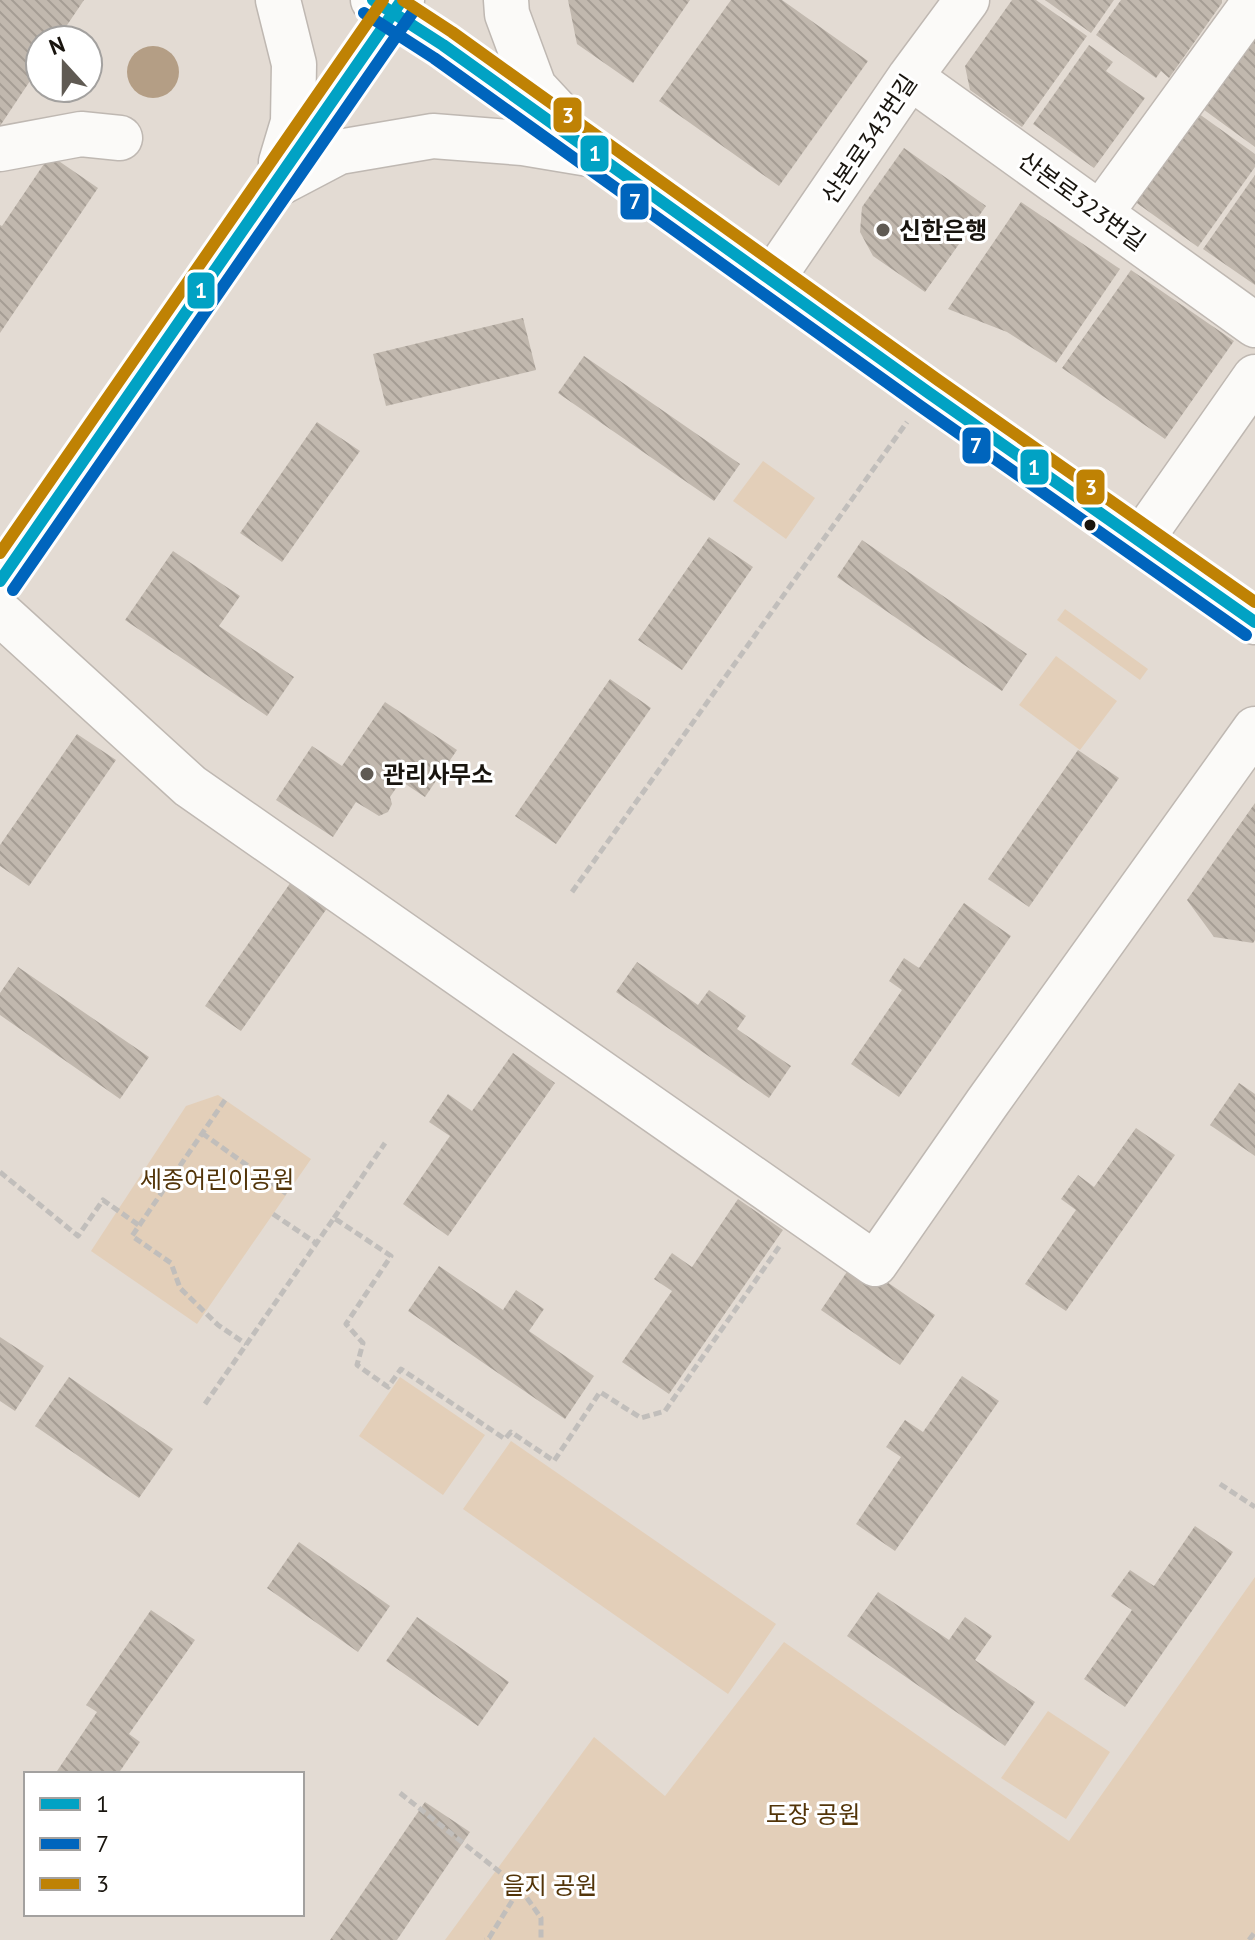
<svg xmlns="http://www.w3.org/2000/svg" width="1255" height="1940" viewBox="0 0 1255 1940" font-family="'PT Sans','Noto Sans KR',sans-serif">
<defs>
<pattern id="building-back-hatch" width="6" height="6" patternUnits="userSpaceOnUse" patternTransform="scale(2)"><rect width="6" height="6" fill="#c1b8ae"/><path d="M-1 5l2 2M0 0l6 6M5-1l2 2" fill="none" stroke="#a59d94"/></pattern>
</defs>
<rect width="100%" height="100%" fill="#e3dbd3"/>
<path fill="#e3cfb9" d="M763 461 815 498 786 539 733 501Z
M1065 609 1148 669 1140 680 1057 620Z
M1056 656 1117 701 1080 750 1019 705Z
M218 1095 311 1159 197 1324 91 1251 186 1106Z
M400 1377 485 1435 443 1495 359 1436Z
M511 1441 776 1624 728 1694 463 1509Z
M1255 1577V1940H445L594 1737 665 1796 784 1642 1069 1841Z
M1048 1711 1110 1752 1066 1819 1001 1778Z"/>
<path fill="#b49e85" d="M127 72a26 26 0 1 1 52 0a26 26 0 1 1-52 0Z"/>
<path fill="url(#building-back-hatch)" d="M0 0H84L57 40H40V66L0 126Z
M568 0H690L633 83 577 44Z
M731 0H782L868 61 779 186 659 101Z
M1012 0H1036L1087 36 1022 127 970 90 965 66Z
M1045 0H1114L1091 33Z
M1121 0H1222V3L1169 78 1161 71 1156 78 1096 35Z
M1255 22V147L1196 104Z
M1089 45 1113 62 1106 71 1145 98 1094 168 1033 124Z
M1195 111 1255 154V167L1198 247 1134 201Z
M904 148 986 206 925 292 873 256 860 232 862 207Z
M50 155 98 188 0 333V225L2 226Z
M1255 175V285L1203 249Z
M1021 202 1120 269 1056 363 1007 332 948 309Z
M1131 270 1234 341 1165 439 1062 368Z
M523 318 536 370 386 406 373 354Z
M584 356 740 464 714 501 558 393Z
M317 422 360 451 282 562 240 533Z
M709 537 753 567 682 670 638 640Z
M862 540 1027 654 1002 691 837 577Z
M173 551 240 596 219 626 294 677 267 716 125 620Z
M610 679 651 708 556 844 515 816Z
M385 702 457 750 425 797 401 781 390 797 392 804 388 812 379 816 356 802 333 837 276 800 312 746 342 766Z
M77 734 116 760 29 886 0 866V845Z
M1078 750 1119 778 1029 907 988 879Z
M1255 803V940L1253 943 1214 937 1187 900Z
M293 879 330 904 241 1031 205 1006Z
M964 903 1011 936 899 1097 851 1064 902 990 889 981 904 958 919 968Z
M637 962 698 1005 709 990 746 1016 737 1029 791 1066 769 1098 616 992Z
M18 967 149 1057 120 1099 0 1015V993Z
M513 1053 555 1083 448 1236 403 1204 450 1136 429 1122 448 1094 472 1111Z
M1239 1083 1255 1094V1156L1210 1125Z
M1136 1128 1175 1155 1066 1311 1025 1284 1076 1210 1061 1199 1078 1175 1094 1187Z
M738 1199 783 1230 669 1394 622 1362 672 1291 654 1279 672 1253 692 1267Z
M855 1260 935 1315 900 1365 821 1310Z
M439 1266 503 1310 516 1290 544 1309 529 1331 594 1376 565 1419 408 1311Z
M0 1337 44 1366 15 1411 0 1401Z
M962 1376 999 1401 895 1551 856 1524 901 1457 886 1447 905 1420 923 1432Z
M69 1377 173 1449 139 1498 35 1426Z
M1195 1526 1233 1552 1125 1707 1084 1679 1132 1610 1111 1596 1130 1570 1154 1586Z
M299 1542 390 1606 358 1652 267 1588Z
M878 1592 949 1640 965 1617 992 1636 975 1660 1035 1702 1005 1746 847 1636Z
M151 1610 195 1640 129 1734 140 1742 118 1774H55L97 1712 86 1705Z
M417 1617 509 1682 478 1726 386 1661Z
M425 1802 470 1832 397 1940H330Z"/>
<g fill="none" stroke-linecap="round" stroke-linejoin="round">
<defs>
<path id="minor" d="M278 0 294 64 293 122 281 162
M373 0 443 45 929 393 1255 622
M506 0 507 14 534 87 561 116
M910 77 1255 325
M0 149 81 134 120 138
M280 183 339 152 433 136 523 143 589 154
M1100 214 1255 1
M772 279 910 77 967 0
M1140 541 1255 377
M0 581 402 0
M0 613 190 786 875 1264 987 1103 1255 729"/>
</defs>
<use href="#minor" stroke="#bfb8b2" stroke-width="47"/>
<path stroke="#c1bebb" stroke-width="5" stroke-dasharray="8 4" stroke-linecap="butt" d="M572 892 907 422
M225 1100 132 1236 171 1263 180 1288 218 1325 246 1344
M202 1133 287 1194
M0 1172 78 1236 103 1200 140 1226
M273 1214 316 1243
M334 1218 385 1143
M205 1404 334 1218 391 1256 346 1324 363 1343 357 1365 388 1387 401 1369 505 1439 511 1432 554 1461 600 1392 641 1418 665 1411 781 1244
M1220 1484 1255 1507
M400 1793 520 1888 489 1938 485 1940
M520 1888 541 1918V1940
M1249 1940 1255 1932"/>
<use href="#minor" stroke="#fbfaf8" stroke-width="44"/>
<defs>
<path id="bus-1" d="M373 0 443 45 929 393 1255 622
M0 581 402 0"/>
<path id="bus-2" d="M364 13 434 58 920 406 1246 635
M13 590 415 9"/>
<path id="bus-3" d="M403 0 452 32 938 380 1255 602
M0 553 383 0"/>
</defs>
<use href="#bus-1" stroke="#fff" stroke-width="18"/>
<use href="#bus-2" stroke="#fff" stroke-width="18"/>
<use href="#bus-3" stroke="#fff" stroke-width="18"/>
<use href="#bus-1" stroke="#01a2c4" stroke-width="12"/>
<use href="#bus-2" stroke="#0065bd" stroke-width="12"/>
<use href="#bus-3" stroke="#bf8204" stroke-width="12"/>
</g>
<g fill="#5f5a53" stroke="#fff" stroke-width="3">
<circle cx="883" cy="230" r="8"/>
<circle cx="367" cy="774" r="8"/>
</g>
<circle fill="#18140e" stroke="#fff" stroke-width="3" cx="1090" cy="525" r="7"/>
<g text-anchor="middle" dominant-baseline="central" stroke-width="6" stroke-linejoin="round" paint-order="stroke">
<g font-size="24" fill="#18140e" stroke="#fff">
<text transform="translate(869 139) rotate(-56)">산본로343번길</text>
<text transform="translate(1082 201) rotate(36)">산본로323번길</text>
</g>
<g font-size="24" font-weight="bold" fill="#18140e" stroke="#fff" text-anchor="start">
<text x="899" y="230">신한은행</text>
<text x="383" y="774">관리사무소</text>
</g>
<g font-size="24" fill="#523408" stroke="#fff">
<text x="217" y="1179">세종어린이공원</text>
<text x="813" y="1814">도장 공원</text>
<text x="550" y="1885">을지 공원</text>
</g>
</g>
<g stroke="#fff" stroke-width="3">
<rect x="552" y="96" width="31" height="38" rx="8" fill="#bf8204"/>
<rect x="579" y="134" width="31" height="39" rx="8" fill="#01a2c4"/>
<rect x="619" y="182" width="31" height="39" rx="8" fill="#0065bd"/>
<rect x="186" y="271" width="30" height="39" rx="8" fill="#01a2c4"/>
<rect x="961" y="426" width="31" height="39" rx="8" fill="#0065bd"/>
<rect x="1019" y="448" width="31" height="38" rx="8" fill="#01a2c4"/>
<rect x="1075" y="468" width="31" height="38" rx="8" fill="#bf8204"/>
</g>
<g font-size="22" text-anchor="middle" font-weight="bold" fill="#fff">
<text x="568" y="123">3</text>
<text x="595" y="161">1</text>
<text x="635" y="209">7</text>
<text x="201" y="298">1</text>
<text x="976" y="453">7</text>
<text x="1034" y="475">1</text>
<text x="1091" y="495">3</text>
</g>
<rect x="24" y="1772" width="280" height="144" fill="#ffffff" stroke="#a3a19f" stroke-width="2"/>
<rect x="40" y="1798" width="40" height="12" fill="#01a2c4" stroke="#a3a19f" stroke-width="2"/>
<text x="96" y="1812" font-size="24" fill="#18140e">1</text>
<rect x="40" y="1838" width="40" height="12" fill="#0065bd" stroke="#a3a19f" stroke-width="2"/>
<text x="96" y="1852" font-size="24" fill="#18140e">7</text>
<rect x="40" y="1878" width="40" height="12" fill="#bf8204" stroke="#a3a19f" stroke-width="2"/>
<text x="96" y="1892" font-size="24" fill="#18140e">3</text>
<g transform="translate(64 64) rotate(339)"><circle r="38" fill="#ffffff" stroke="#a3a19f" stroke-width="2"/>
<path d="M0-6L14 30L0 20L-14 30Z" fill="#5f5a53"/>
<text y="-12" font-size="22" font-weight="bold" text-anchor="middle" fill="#18140e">N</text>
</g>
</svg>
